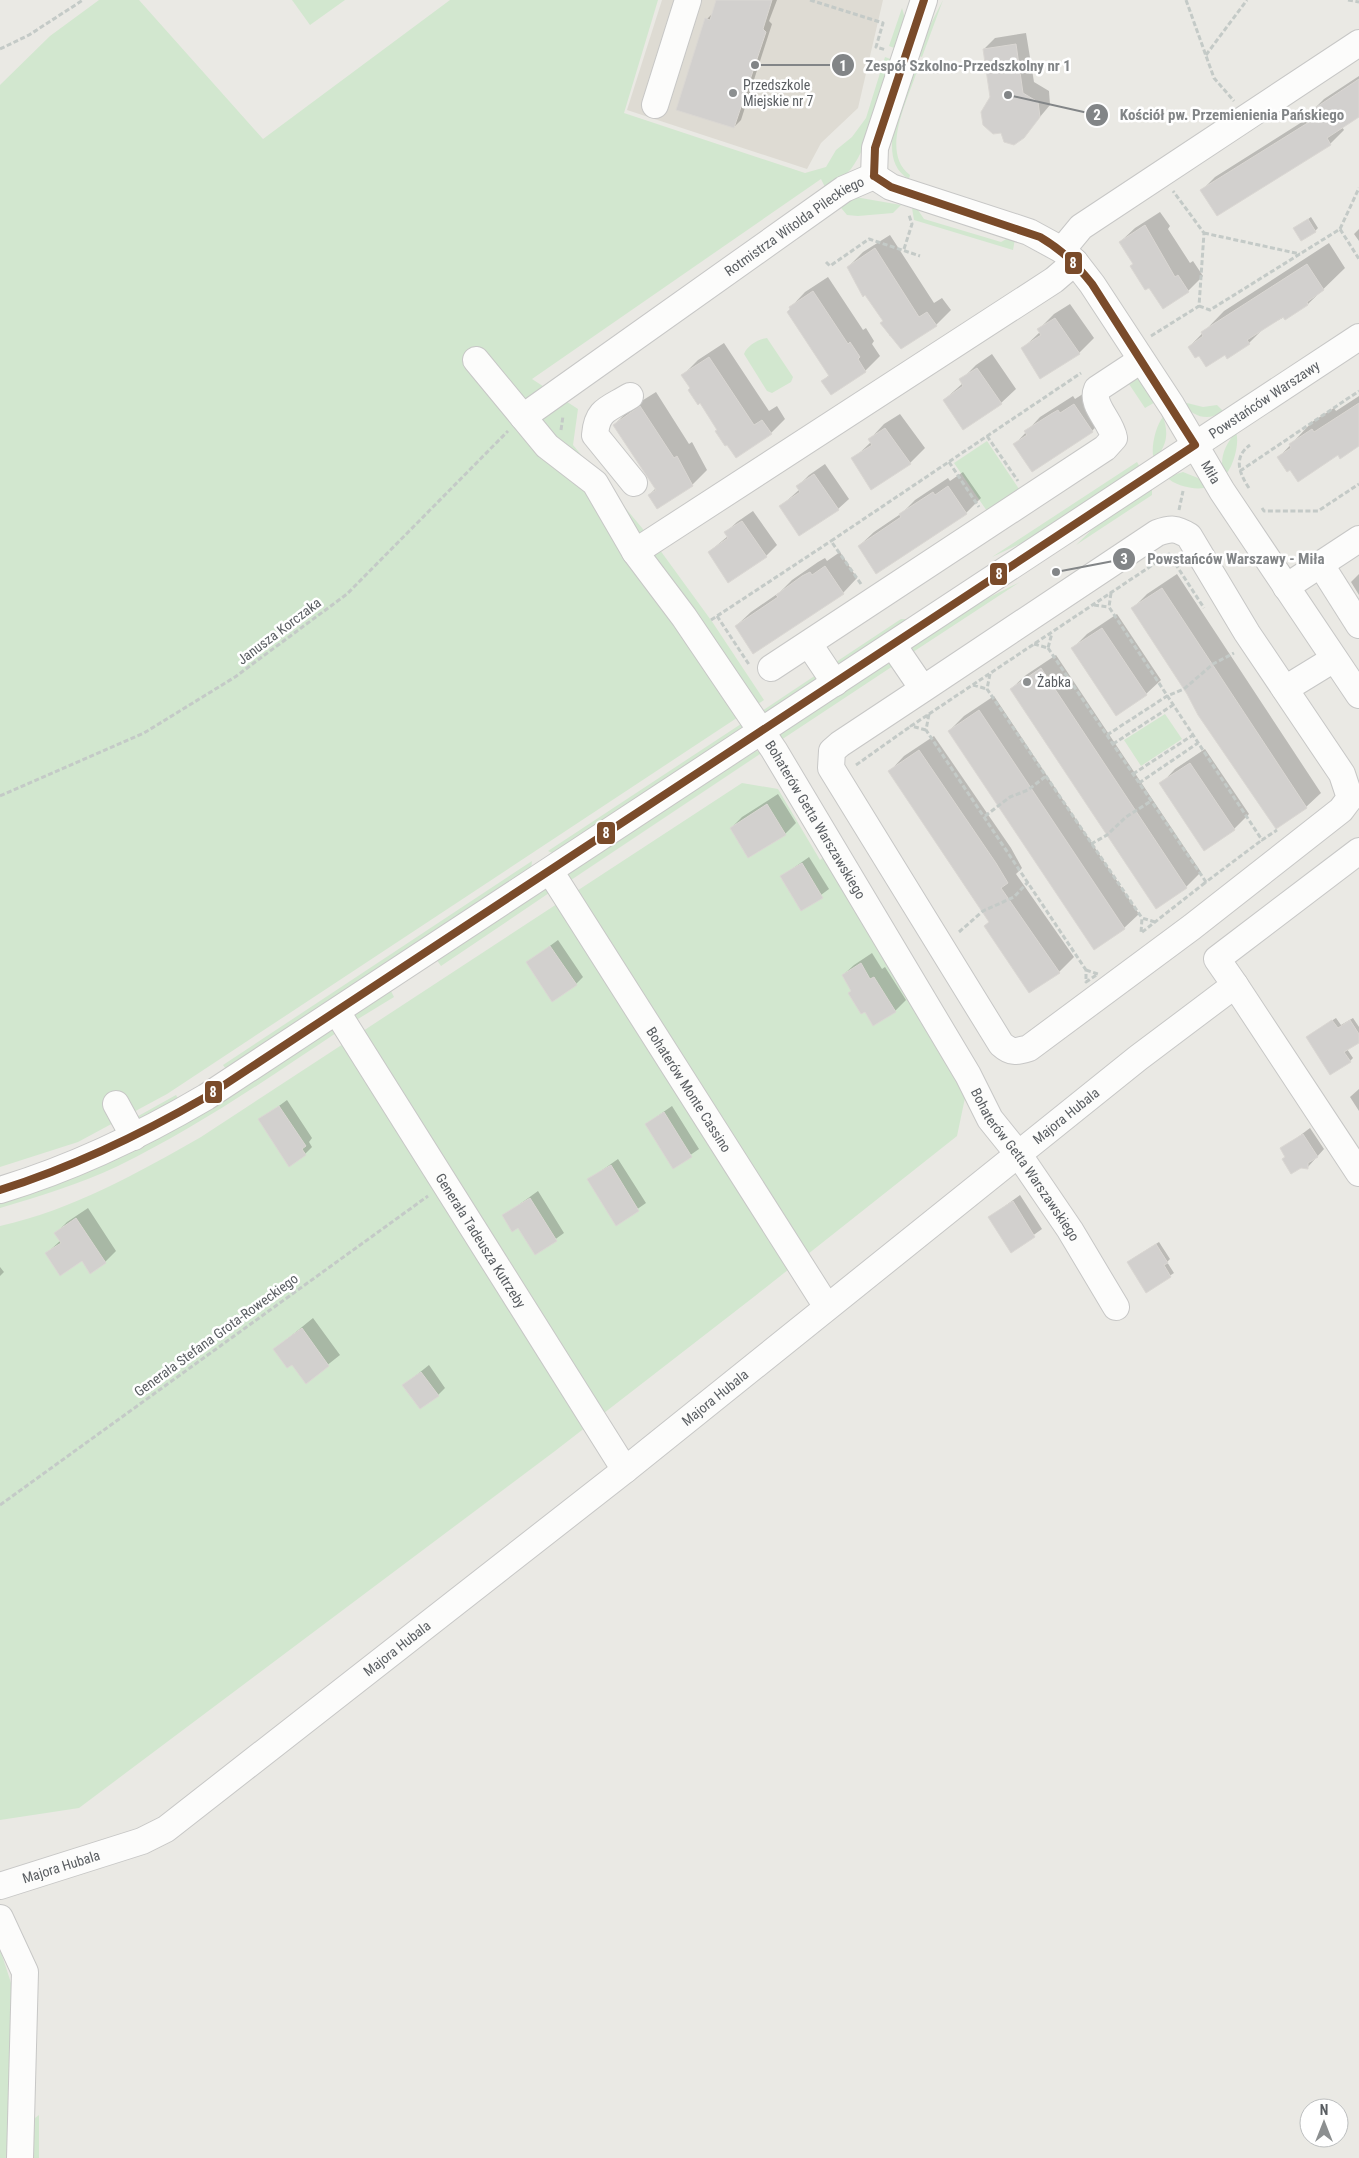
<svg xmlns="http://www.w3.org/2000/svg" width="1359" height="2158" viewBox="0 0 1359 2158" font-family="'Roboto Condensed',sans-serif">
<rect width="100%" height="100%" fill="#eae9e4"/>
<path fill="#dedbd3" d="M662 0H883L858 108 821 143 807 169 627 110Z"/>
<path fill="#d2e7cf" d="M99 0H139L263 139 450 0H658L624 113 805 173 826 167 836 150 852 137 866 118 885 57 893 60C883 91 870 144 851 169 844 177 835 183 826 189L821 179 532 379 578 409 573 445 657 546 713 623 764 700 167 1094 78 1142 0 1167V85L50 36Z
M292 0H345L310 25Z
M943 0 922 57 916 55 918 49Z
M902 8 906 22 897 49 889 46Z
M913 67 918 68C909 98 879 152 910 175L909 179C873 159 904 97 913 67Z
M855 197 901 205 893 213 858 216 847 215 837 203Z
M912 208 918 210 924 219 1001 242 1010 237 1015 239 1013 250 914 220Z
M767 338 793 377 791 382 772 393 767 391 744 354C747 346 758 339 767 338Z
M1140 376 1157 401 1145 408 1125 378Z
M1187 403 1203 407 1217 405 1223 411C1208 422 1194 417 1183 404Z
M1163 417C1169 433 1167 447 1154 459 1150 449 1156 425 1163 417Z
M1236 432C1240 443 1233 469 1224 476 1219 459 1224 446 1236 432Z
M987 441 1021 492 989 514 954 463Z
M1137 462 1141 469 1049 530 992 557Z
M1183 472 1198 478 1208 487C1197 491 1174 486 1167 477Z
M1152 486V495L1076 545 1106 516Z
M1020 582 910 654C915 632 998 593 1020 582Z
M901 619H910L845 666 833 664Z
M887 664H896L778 742 782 731Z
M819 673V679L773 714 759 713Z
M1165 714 1182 739 1141 766 1124 740Z
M744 722V728L554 854 548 851Z
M756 751 763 752 568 882 569 874 574 868Z
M742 783 778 789 820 860 827 854 966 1093 957 1136 755 1296 555 1451 79 1808 0 1820V1226C72 1210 138 1173 201 1137Z
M532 861 531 870 228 1072 223 1065Z
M542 889 552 891 441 966 436 959Z
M390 989 394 997 353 1022 357 1011Z
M333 1030 339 1031C267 1079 196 1128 118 1166 80 1184 40 1196 0 1208V1200L326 1031Z
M176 1095 180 1102 144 1122 133 1119Z
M0 1949 12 1986V2135L39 2115V2158H0Z"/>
<path fill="#0003" d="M718 0H777L769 21 772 24 741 120 734 127 707 19 714 12Z
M1026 33 1034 82 1049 91 1050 105 1023 137 1002 132 991 97 984 49 995 38Z
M1359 76V115L1342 127 1344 130 1330 144 1217 214 1202 190 1215 177 1313 115 1311 112 1324 99Z
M1160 212 1170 226 1168 229 1190 263 1193 261 1203 276 1188 291 1163 307 1120 242 1135 228Z
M1311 217 1318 228 1315 231 1298 226Z
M1359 229V241L1354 234Z
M890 235 934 303 942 298 951 310 936 325 890 336 882 323 884 321 866 293 863 295 855 282 857 280 848 267 863 252Z
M1329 243 1345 268 1308 304 1264 328 1249 343 1225 353 1199 354 1189 347 1224 311Z
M828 277 863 330 866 328 874 341 872 344 880 356 865 371 831 394 823 381 830 374 791 307 805 292Z
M1070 304 1094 338 1079 353 1041 377 1022 349 1041 331 1039 329 1054 314Z
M724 343 769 411 777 406 785 419 771 433 719 429 683 375 698 360Z
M992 354 1016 389 1001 403 944 400 963 383 961 380 976 365Z
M1089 390 1106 416 1092 431 1015 444 1040 417 1073 396 1075 399Z
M656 392 689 444 692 442 707 470 692 485 649 495 656 488 617 422 632 407Z
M1359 396V445L1290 469 1279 457 1312 422 1334 408 1336 411Z
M900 414 925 448 910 463 853 459 871 442 870 439 884 424Z
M825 464 849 499 838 509 781 506 800 489 798 486 809 475Z
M963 472 981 498 966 513 859 546 874 532 902 513 915 500 948 478 950 481Z
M753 511 777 545 766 556 709 552 728 536 726 532 737 522Z
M840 552 857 578 843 593 736 626 751 612 780 592 792 580 818 562 825 558 827 561Z
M1177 574 1321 793 1306 807 1132 609 1147 594Z
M1359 574V595L1351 582Z
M1117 614 1161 680 1146 694 1072 649 1087 634Z
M1056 655 1201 872 1186 887 1156 907 1011 689 1026 675Z
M994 696 1139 914 1124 928 949 731 964 716Z
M934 736 1011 848 1022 868 1016 874 1074 957 1059 972 1029 991 985 926 990 922 890 771 904 756Z
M1205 749 1249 814 1234 829 1204 849 1161 784 1175 769Z
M778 794 796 823 785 834 749 857 731 828 742 817Z
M809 857 829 889 802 909 782 876Z
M558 940 583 977 576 984 528 962Z
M872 953 882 969 885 967 906 1000 895 1011 852 990 843 975 854 965Z
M1336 1018 1341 1025 1353 1018 1359 1027V1041L1347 1049 1353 1058 1350 1061 1311 1034Z
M1359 1089V1111L1350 1097Z
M287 1100 312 1138 309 1142 312 1147 305 1154 260 1120Z
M672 1106 699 1149 673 1167 646 1124Z
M1310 1128 1324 1149 1307 1168 1286 1156 1282 1149Z
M618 1159 646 1203 616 1224 588 1180Z
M538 1191 564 1233 536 1253 519 1226 503 1216Z
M1020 1195 1042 1229 1011 1251 990 1217Z
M88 1208 116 1251 105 1262 47 1253 61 1240 56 1233 67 1222Z
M1159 1242 1170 1259 1167 1262 1174 1273 1146 1291 1132 1259Z
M0 1267 4 1272 0 1276Z
M313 1318 340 1355 306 1382 292 1363 275 1349Z
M429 1365 445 1388 438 1395 404 1385Z"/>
<path fill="#d2d0ce" stroke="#dad7d3" d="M716 0H772L763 29 766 32 734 128 676 110 705 18 710 20Z
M1016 44 1023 93 1038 102 1040 117 1024 138 1014 145 1004 142 1001 133 993 134 983 125 981 112 990 97 983 49Z
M1359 79V117L1327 138 1331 145 1217 216 1200 190 1314 119 1309 112Z
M1308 219 1316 232 1301 241 1293 228Z
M1145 225 1175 277 1178 275 1189 292 1163 309 1149 288 1145 290 1130 266 1133 264 1119 242Z
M875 248 919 317 927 312 937 326 901 349 880 323 883 321 865 295 863 297 847 267Z
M1307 264 1324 290 1307 302 1308 305 1285 320 1283 317 1247 340 1250 344 1227 359 1225 355 1206 367 1199 356 1195 358 1188 347 1203 336 1201 332Z
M813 291 848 344 850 342 860 357 858 359 866 372 831 395 821 381 829 376 787 312 790 309 789 307Z
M1055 318 1080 354 1040 379 1021 348 1041 335 1037 329Z
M709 357 754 425 762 420 772 434 736 458 727 445 725 446 715 431 717 430 700 403 698 405 688 390 690 388 681 375Z
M977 368 1002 404 963 430 943 400 963 386 959 379Z
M1359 403V446L1340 459 1338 455 1298 482 1290 470 1287 472 1277 457 1291 448 1289 444 1312 429 1314 432Z
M1074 404 1093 432 1032 472 1013 444 1027 435 1024 431 1051 414 1058 410 1060 413Z
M640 406 674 458 677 456 693 486 657 509 648 495 656 490 613 425Z
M885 428 911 464 871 490 851 458 872 445 868 439Z
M814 474 839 510 799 536 779 506 800 492 796 486Z
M948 486 967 514 876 574 858 546 901 517 899 514 933 492 935 495Z
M742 521 767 557 728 583 708 552 728 538 724 532Z
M825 566 844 594 753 654 735 626 778 597 776 595 802 576 810 572 812 575Z
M1162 588 1307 808 1276 829 1198 715 1187 694 1131 608Z
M1102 628 1147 695 1116 716 1071 648Z
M1041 668 1187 888 1156 909 1010 689Z
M979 710 1125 929 1094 950 948 731Z
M919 750 996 863 1008 883 1001 888 1060 973 1029 993 984 926 989 922 888 771Z
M1190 763 1235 830 1204 851 1159 783Z
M767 804 786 835 748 858 730 828Z
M802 863 823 898 801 911 780 876Z
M550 946 577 985 552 1002 526 962Z
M861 963 870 979 874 977 896 1012 873 1026 865 1012 861 1014 848 993 851 991 842 975Z
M1332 1020 1338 1028 1350 1020 1359 1034V1043L1344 1052 1351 1062 1330 1075 1306 1037Z
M279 1106 306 1146 302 1149 306 1155 289 1167 258 1119Z
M664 1112 692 1157 673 1169 645 1124Z
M1303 1134 1318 1157 1308 1163V1169L1301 1168 1291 1174 1282 1159 1285 1157 1280 1148Z
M611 1165 639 1211 616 1226 587 1179Z
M530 1198 557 1241 535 1255 518 1228 512 1232 502 1215Z
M1013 1201 1035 1237 1011 1253 988 1217Z
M76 1218 106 1263 90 1274 82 1261 60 1276 45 1253 61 1243 54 1233Z
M1156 1244 1168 1263 1164 1265 1171 1277 1146 1293 1127 1262Z
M302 1328 329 1366 306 1384 292 1365 287 1368 273 1349Z
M421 1372 439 1396 420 1409 402 1385Z"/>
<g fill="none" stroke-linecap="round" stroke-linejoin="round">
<defs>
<g id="minor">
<path d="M655 105 688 0"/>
<path id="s1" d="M874 176 891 187 1029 232 1062 250 1075 262 1092 284 1172 406 1222 491 1359 695"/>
<path d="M874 176 875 148 924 0"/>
<path d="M1062 250 1081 227 1359 43"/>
<path id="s2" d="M476 360 547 446 595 483 635 552 684 617 774 750 968 1075 990 1119 1019 1155 1070 1230 1116 1307"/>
<path d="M630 396C609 409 597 409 595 435L634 483"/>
<path id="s3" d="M523 417 844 189 874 176"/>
<path d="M635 552 1054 280 1075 262"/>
<path d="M1321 565 1359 625"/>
<path d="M1286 587 1359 539"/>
<path d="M809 644 835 683"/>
<path d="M893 645 923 689 1157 533C1171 528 1176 528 1189 536L1247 633 1342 774 1350 798 1341 810 1192 927 1029 1048C1016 1052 1011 1053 1001 1044L831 768 832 751 840 744 923 689"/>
<path d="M771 668 1105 448 1114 438C1111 420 1090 405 1097 389L1141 360"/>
<path d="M1285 689 1334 659"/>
<path id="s4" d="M550 871 827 1307"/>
<path d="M1235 985 1359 1173"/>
<path id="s5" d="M337 1012 625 1470"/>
<path d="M116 1104 134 1137"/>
<path id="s6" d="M0 1190C73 1168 140 1136 206 1097L1359 337"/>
<path id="s7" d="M0 1886 142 1841 166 1829 625 1470 1138 1058 1235 985 1217 959 1359 851"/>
<path d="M0 1918 25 1972 20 2158"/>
</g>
</defs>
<use href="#minor" stroke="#c7c7c6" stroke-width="28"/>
<path stroke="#c4cac7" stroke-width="3" stroke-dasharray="5 2.5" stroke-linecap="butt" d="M810 0 883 23 876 47 886 50
M1186 0 1214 78 1234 101
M1348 0 1359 2
M0 49 29 35 83 0
M1206 55 1247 0
M1340 229 1359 188
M1204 233 1300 254
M904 249 912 224 909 215
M826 262 830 266 869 239 920 256
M1199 306 1210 310 1340 229 1359 259
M1151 336 1199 306 1204 233 1173 191
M561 430 563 416
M987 436 1018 481
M949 462 979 507
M1240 471 1359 391
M1249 488C1239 473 1233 457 1250 445
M1262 508 1264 511H1318L1359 484
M1179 510 1183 491
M861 584 831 541 1081 373
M1111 593 1109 607 1262 840 1277 830
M1094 605 1109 607
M717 616 750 666
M711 620 831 541
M1034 644 1048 648 1052 633
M1048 648 1206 882 1262 840
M990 674 987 689 1142 918
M973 685 987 689
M929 714 1169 554 1204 608
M926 730 911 726 929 714 926 730 1086 970
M1107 735 1167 696 1184 689 1213 664 1234 653
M1113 744 1173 705
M856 765 911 726
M1133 774 1193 735
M1139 783 1198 743
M0 796 144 733 235 677 347 594 508 431
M985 816 1010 797 1028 790 1046 776
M1091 844 1107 835 1126 817 1151 801
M1155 922 1142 918 1141 933 1206 882
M959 932 983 911 1014 897 1028 882
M1086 970 1098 974 1086 982Z
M0 1505 428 1196"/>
<use href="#minor" stroke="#fcfcfb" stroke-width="26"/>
<defs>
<path id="bus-1" d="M874 176 891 187 1040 237C1062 250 1076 264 1092 284L1195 445
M874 176 875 148 924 0
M0 1190C73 1167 140 1135 206 1097L1195 445"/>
</defs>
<use href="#bus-1" stroke="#fff" stroke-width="11"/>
<use href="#bus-1" stroke="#7a4b2a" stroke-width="8"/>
</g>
<g fill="#8c8f90" stroke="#fff" stroke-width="2">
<circle cx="733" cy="93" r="5"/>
<circle cx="1027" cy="682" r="5"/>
</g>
<g text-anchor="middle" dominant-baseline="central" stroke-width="5" stroke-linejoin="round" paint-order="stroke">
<g font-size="14" fill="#5a5e62" stroke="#fff" text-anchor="start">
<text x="743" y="85">Przedszkole<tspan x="743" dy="16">Miejskie nr 7</tspan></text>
<text x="1037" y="682">Żabka</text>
</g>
<g font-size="14" fill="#5a5e62" stroke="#fff">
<text stroke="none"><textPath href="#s3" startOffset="332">Rotmistrza Witolda Pileckiego</textPath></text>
<text stroke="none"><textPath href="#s6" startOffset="1494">Powstańców Warszawy</textPath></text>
<text stroke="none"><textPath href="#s1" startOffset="471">Miła</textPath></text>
<text transform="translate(279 631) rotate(-37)">Janusza Korczaka</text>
<text stroke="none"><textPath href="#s2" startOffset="575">Bohaterów Getta Warszawskiego</textPath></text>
<text stroke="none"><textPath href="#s4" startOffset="259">Bohaterów Monte Cassino</textPath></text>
<text stroke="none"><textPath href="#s7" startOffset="1324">Majora Hubala</textPath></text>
<text stroke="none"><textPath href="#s2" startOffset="979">Bohaterów Getta Warszawskiego</textPath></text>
<text stroke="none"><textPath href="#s5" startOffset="270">Generała Tadeusza Kutrzeby</textPath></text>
<text transform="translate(216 1335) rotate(-36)">Generała Stefana Grota-Roweckiego</text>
<text stroke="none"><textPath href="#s7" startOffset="874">Majora Hubala</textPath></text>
<text stroke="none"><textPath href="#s7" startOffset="469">Majora Hubala</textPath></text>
<text stroke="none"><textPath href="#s7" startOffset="64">Majora Hubala</textPath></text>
</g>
</g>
<path fill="none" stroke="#828587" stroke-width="2" d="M755 65L843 65M1008 95L1097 115M1056 572L1124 559"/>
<g fill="#828587" stroke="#fff" stroke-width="2">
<circle cx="755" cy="65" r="5"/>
<circle cx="1008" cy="95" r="5"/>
<circle cx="1056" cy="572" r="5"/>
<circle cx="843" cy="65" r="12"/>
<circle cx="1097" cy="115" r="12"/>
<circle cx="1124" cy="559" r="12"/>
</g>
<g font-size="15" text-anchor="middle" font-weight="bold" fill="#fff">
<text x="843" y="71">1</text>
<text x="1097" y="120">2</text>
<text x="1124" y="564">3</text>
</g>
<g font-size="15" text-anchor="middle" font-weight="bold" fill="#828587" stroke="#fff" stroke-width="5" stroke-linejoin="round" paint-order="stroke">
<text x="968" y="71">Zespół Szkolno-Przedszkolny nr 1</text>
<text x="1232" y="120">Kościół pw. Przemienienia Pańskiego</text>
<text x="1236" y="564">Powstańców Warszawy - Miła</text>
</g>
<g stroke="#fff" stroke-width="2">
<rect x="1064" y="251" width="19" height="24" rx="5" fill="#7a4b2a"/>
<rect x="989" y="562" width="19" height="24" rx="5" fill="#7a4b2a"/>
<rect x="596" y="821" width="20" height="24" rx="5" fill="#7a4b2a"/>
<rect x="204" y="1080" width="19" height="24" rx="5" fill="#7a4b2a"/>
</g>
<g font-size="14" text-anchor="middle" font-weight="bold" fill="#fff">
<text x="1073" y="268">8</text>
<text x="999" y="579">8</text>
<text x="606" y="838">8</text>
<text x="213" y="1097">8</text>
</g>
<g transform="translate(1324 2123)"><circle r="24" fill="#ffffff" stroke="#bdbfc0"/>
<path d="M0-4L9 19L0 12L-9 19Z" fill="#8c8f90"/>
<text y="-8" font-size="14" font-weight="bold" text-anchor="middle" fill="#5a5e62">N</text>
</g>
</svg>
